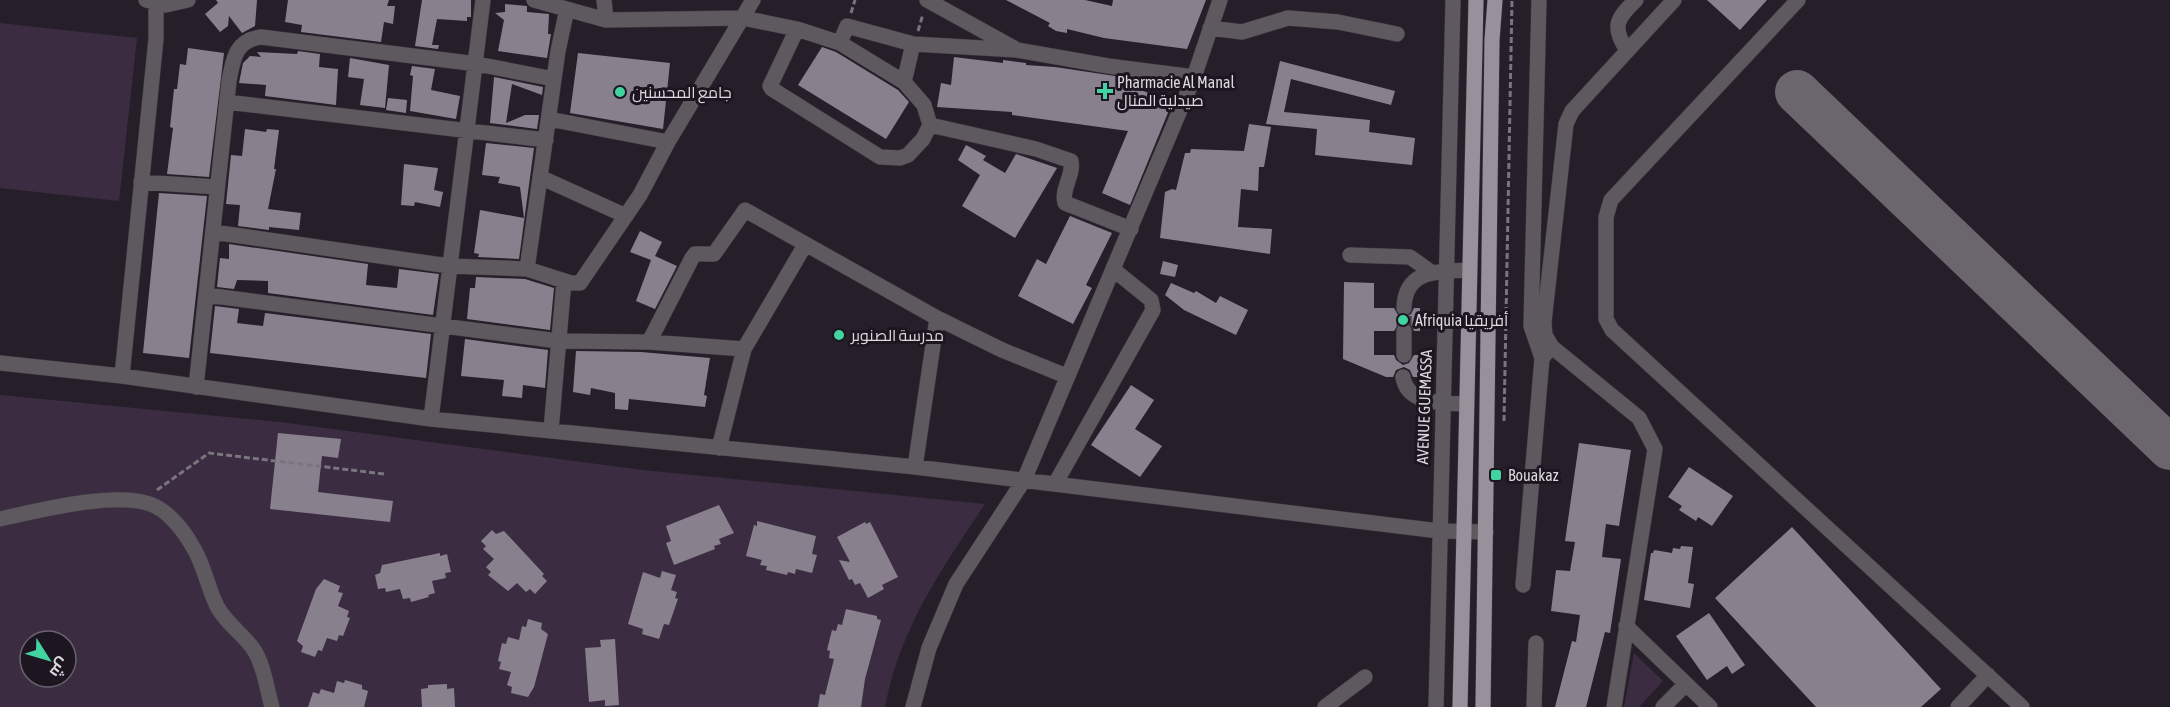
<svg xmlns="http://www.w3.org/2000/svg" width="2170" height="707" viewBox="0 0 2170 707" font-family="'Asap Condensed',Cairo,sans-serif">
<rect width="100%" height="100%" fill="#261f29"/>
<path fill="#3b2c42" fill-rule="evenodd" d="M0 23 137 38 119 201 0 188Z
M0 395 280 422 643 470 985 504C941 570 900 628 885 707H0ZM30 641H66V677H30Z
M1634 653 1663 681 1639 707H1624Z"/>
<g fill="none" stroke-linecap="round" stroke-linejoin="round">
<path stroke="#6b656e" stroke-width="44" d="M1797 92 2170 448"/>
</g>
<path fill="#89808d" d="M216 0H257L255 26 242 33 229 16 228 26 220 32 205 14 218 3Z
M288 0H389L387 6H395L393 24 384 22 381 42 301 32 302 25 285 22Z
M422 0H471V17H467V21L437 19 432 45H439L438 49 415 46Z
M1006 0H1085L1112 6 1113 0H1206L1187 49 1104 38 1067 29V33L1056 31 1048 26 1050 23Z
M1707 0H1767L1740 30Z
M505 4 527 6V12L549 14 548 34H551L547 58 498 51 504 20 495 13 505 12Z
M822 47 836 52 898 90 909 102 886 139 798 85Z
M188 48 224 53 209 177 167 174 173 128 170 127 174 89H177L180 64 186 65Z
M298 51 320 54 319 67 338 69 336 105 265 96 266 85 239 83 243 63 250 56 261 57 257 52 297 54Z
M578 53 670 63 663 129 570 113Z
M954 57 1003 63V60L1026 63V65L1055 67 1135 79 1134 87 1172 103 1130 205 1102 193 1128 131 1012 115V112L937 107 941 83 951 85Z
M350 58 389 65 385 108 360 105 364 79 348 77Z
M1280 61 1395 91 1391 105 1291 79 1284 112 1370 120 1369 132 1415 138 1412 165 1315 155 1317 129 1266 124Z
M412 66 435 69 431 90 460 96 456 119 410 111 413 76 410 75Z
M494 77 543 87 542 95 512 84 506 123 525 115H539L537 129 490 123Z
M388 98 407 100 406 113 386 110Z
M1249 124 1271 127 1264 167H1259L1258 191 1241 189 1238 227 1272 229 1270 254 1160 238 1165 192 1172 189 1176 190 1185 153H1190L1191 149 1244 151Z
M245 129 266 132 267 129 279 130 274 169H276L268 209 301 213 299 230 269 227V230L238 226 240 205 226 204 231 155 242 156Z
M486 143 534 148 519 259 478 257 479 254 474 253 480 210 524 218 520 187 498 183 500 177 482 175Z
M966 145 986 156 983 160 1005 173 1016 154 1057 168 1015 238 962 206 980 175 958 160Z
M404 164 438 168 434 190 443 192 440 207 415 202 414 206 401 205Z
M159 193 207 196 189 358 143 353Z
M1070 216 1112 233 1086 285 1092 288 1073 324 1018 296 1037 259 1046 264Z
M640 231 662 242 655 256 677 266 655 309 636 301 651 260 630 252Z
M229 244 368 264 366 285 397 288 399 269 439 274 433 315 268 293V281L237 280 234 289 217 287 220 258 229 259Z
M1163 261 1178 265 1175 277 1160 274Z
M476 277 525 279 554 288 550 330 467 319 470 288H475Z
M1344 282 1374 283V308H1394L1398 315 1403 318 1411 314 1414 308H1420V331H1414L1412 326 1405 321 1399 323 1394 331H1374V355H1394L1396 360 1403 365 1409 363 1414 355H1419V377H1413L1410 370 1404 367 1396 370 1393 377H1386L1343 359Z
M1171 283 1194 293 1196 291 1216 303 1220 296 1248 310 1236 335 1184 310 1165 295Z
M215 306 239 309 237 323 263 326 265 313 431 334 426 378 210 353Z
M465 339 548 350 545 388 523 385 522 398 502 396 504 380 461 376Z
M576 351 641 352 710 358 704 395 707 396 705 407 629 399 628 410 615 409V393L591 388 590 395 573 392Z
M1131 385 1154 400 1135 429 1162 446 1140 477 1091 445Z
M278 433 341 439 338 458 322 456 318 492 393 501 390 522 270 509Z
M1579 443 1631 450 1619 526 1606 524 1602 557 1621 559 1610 633 1605 632 1586 707H1555L1572 641 1576 642 1580 615 1551 611 1556 570 1570 571 1575 542 1565 541Z
M1689 467 1733 496 1712 526 1698 517 1696 521 1679 510 1682 506 1668 497Z
M719 505 734 533 719 539 721 544 714 546 715 549 674 565 666 543 671 541 666 526Z
M757 521 816 536 812 554 817 555 812 573 796 569 795 574 788 572 787 575 766 570 767 566 760 565 762 560 746 556 754 525 757 526Z
M865 522 866 524 870 522 898 577 882 585 884 589 868 598 860 583 855 585 852 579 849 580 839 560 850 562 837 537Z
M1792 527 1941 689 1921 707H1816L1715 598Z
M492 530 496 534 504 531 544 574 542 576 547 581 535 594 530 589 526 592 517 583 508 591 488 575 491 572 486 567 494 559 483 549 486 546 481 541Z
M1681 546 1693 547 1688 583 1694 584 1690 608 1644 600 1651 553H1653L1654 550 1672 553 1673 548 1680 549Z
M440 553V556L447 554 451 572 445 573 446 578 432 581 435 593 428 595 429 597 411 602 410 598 403 599 400 589 386 592 385 588 378 589 375 575 380 573 382 565Z
M662 571 676 575 671 590 677 592 675 598 678 599 669 625 664 624 659 639 642 634 643 629 628 624 643 572 660 578Z
M324 579 340 586 338 592 343 593 338 606 349 611 347 617 350 618 343 636 339 635 337 641 327 638 322 651 318 650 315 657 301 652 303 646 297 641 316 589Z
M846 609 877 616V619L881 620 865 679 861 707H818L820 694 825 695 834 659 829 658 830 651 827 650 832 630 836 631 838 624 842 625Z
M1709 613 1745 665 1732 674 1727 666 1707 680 1676 636Z
M528 619 542 623 541 629 548 634 534 687 528 697 511 693 512 687 507 685 511 672 499 669 501 662 498 661 502 643 506 644 508 637 519 640 522 626 526 627Z
M615 639 619 705 605 706V700L589 702 585 648 601 647 600 640Z
M345 680 362 685V689L368 691 364 707H308L313 692 319 694 321 689 334 693 337 681 344 683Z
M447 684V689L454 688 455 707H422L421 689 428 688V685Z"/>
<g fill="none" stroke-linecap="round" stroke-linejoin="round">
<path stroke="#413b44" stroke-width="15" stroke-dasharray="15 8" stroke-linecap="butt" d="M1404 331V308"/>
<defs>
<path id="minor" d="M146 0 166 5 188 0
M534 0 606 20 743 18 797 29 840 43 847 26 913 44 1017 50 1108 66 1194 77
M604 0 606 20
M927 0 1014 48
M1539 0 1531 326 1542 358
M1798 0 1611 200 1606 217V319L1612 330 2022 707
M1210 28 1242 32 1288 18 1338 22 1397 34
M797 29 770 86 772 89 880 157 900 158 908 155 923 139 930 125 1036 149 1071 161C1074 175 1061 189 1065 203L1131 229
M840 43 904 82 924 105 930 125
M1627 50C1611 27 1617 18 1636 0
M904 82 913 44
M227 102 546 140
M549 119 668 142
M540 177 626 216
M141 182 217 187
M213 232 449 266 527 269 571 283H580L640 195 668 142 753 0
M1350 255 1410 257 1431 272
M527 269 558 51 567 9
M206 295 558 341 649 342 744 349
M1404 308C1405 268 1440 272 1469 270
M649 342 692 258 695 254H714L745 210 937 318 1002 350 1066 376
M1404 355V331
M0 363 122 376 431 419 915 467 1439 531 1486 532
M122 376 156 39V3
M1403 377C1407 405 1444 403 1466 404
M196 387 229 81C233 60 235 40 261 37L477 64 554 79
M431 419 483 0
M551 430 564 281
M719 448 744 349 805 245
M915 467 937 318
M1055 484 1153 310 1151 300 1114 270
M0 519C37 511 114 491 150 504 168 510 185 532 194 549 205 567 208 590 218 608 227 624 244 635 254 650 264 665 267 690 272 707
M1523 585 1542 358 1548 351
M1626 626 1710 707
M913 707 929 648 956 584 1024 480 1194 77 1220 0
M1325 707 1365 677
M1436 707 1453 0
M1534 707 1536 643
M1614 707 1655 449 1639 418 1552 347 1545 335 1544 322 1566 124 1572 111 1674 0
M1663 707 1686 684
M1958 707 1988 675"/>
<path id="major" d="M1460 707 1476 0
M1483 707 1492 40 1495 0"/>
</defs>
<use href="#minor" stroke="#3f3942" stroke-width="16"/>
<use href="#major" stroke="#3f3942" stroke-width="16"/>
<path stroke="#7a757d" stroke-width="3" stroke-dasharray="6 3" stroke-linecap="butt" d="M851 13 855 0
M918 31 923 14
M1504 421 1512 0
M157 490 209 453 384 474"/>
<use href="#minor" stroke="#5d595f" stroke-width="15"/>
<use href="#major" stroke="#98919c" stroke-width="15"/>
</g>
<g fill="#42d4a0" stroke="#1d1620" stroke-width="2">
<path d="M1102 82h6v6h6v6h-6v6h-6v-6h-6v-6h6z"/>
<circle cx="620" cy="92" r="6"/>
<circle cx="1403" cy="320" r="6"/>
<circle cx="839" cy="335" r="6"/>
<rect x="1490" y="469" width="12" height="12" rx="3"/>
</g>
<g text-anchor="middle" dominant-baseline="central" stroke-width="6" stroke-linejoin="round" paint-order="stroke">
<g font-size="16" fill="#dcd8df" stroke="#1d1620" text-anchor="start">
<text x="1117" y="82">Pharmacie Al Manal<tspan x="1117" dy="18">صيدلية المنال</tspan></text>
<text x="632" y="92">جامع المحسنين</text>
<text x="1415" y="320">Afriquia أفريقيا</text>
<text x="851" y="335">مدرسة الصنوبر</text>
<text x="1508" y="475">Bouakaz</text>
</g>
<g font-size="16" fill="#dcd8df" stroke="#1d1620">
<text transform="translate(1424 407) rotate(-88)">AVENUE GUEMASSA</text>
</g>
</g>
<g transform="translate(48 659) rotate(127)"><circle r="28" fill="#1d1620" stroke="#69646c" stroke-width="1.5"/>
<path d="M0-4.5L10 22L0 15L-10 22Z" fill="#42d4a0"/>
<text y="-9" font-size="16" font-weight="bold" text-anchor="middle" fill="#dcd8df">ش</text>
</g>
</svg>
